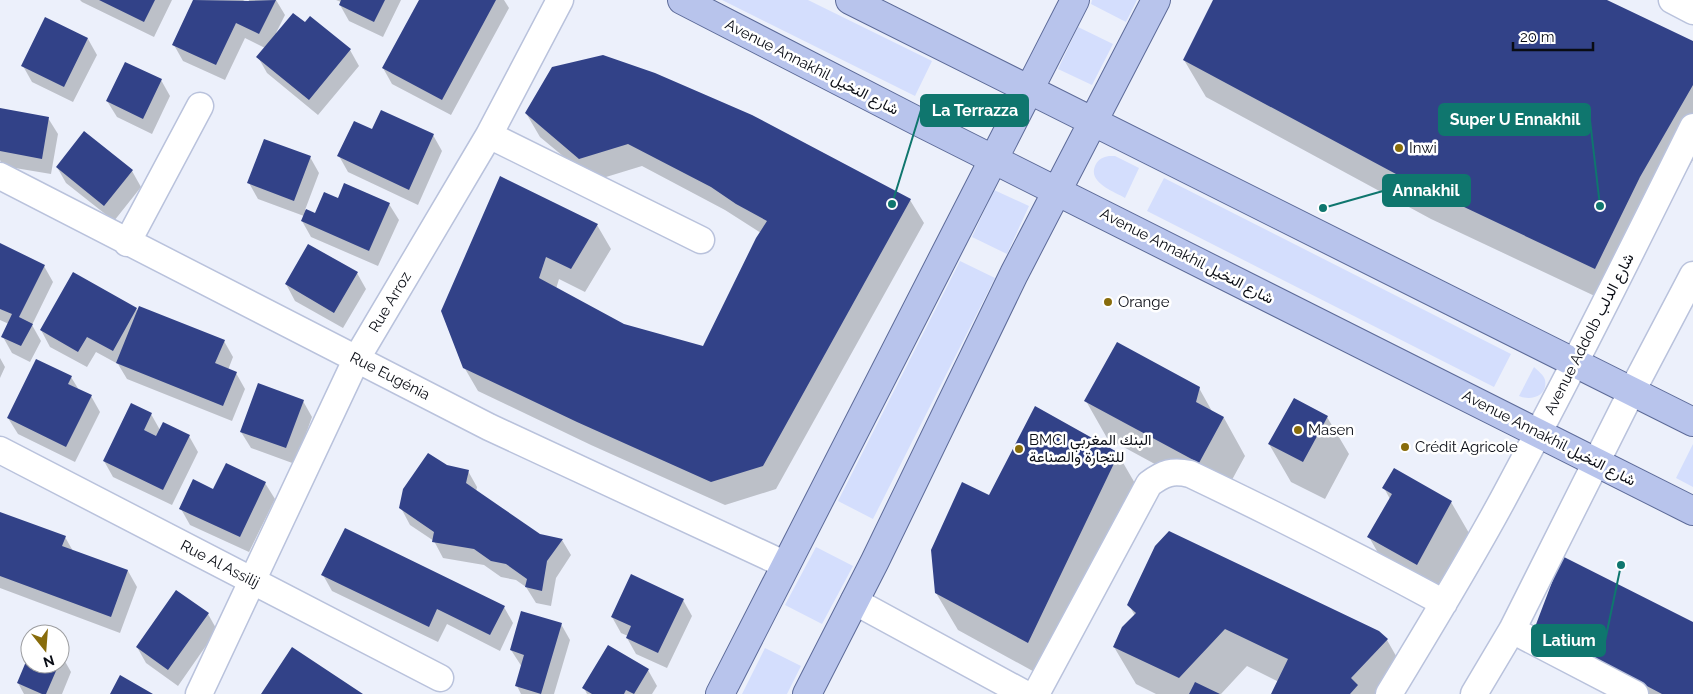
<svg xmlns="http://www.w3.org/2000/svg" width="1693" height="694" viewBox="0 0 1693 694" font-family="Raleway,Vazirmatn,sans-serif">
<rect width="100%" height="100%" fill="#ecf0fb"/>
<path fill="#d4defd" d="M722 0H808L932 61 915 96Z
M1092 0H1137L1126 22 1091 4Z
M1078 27 1113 44 1092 85 1058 69Z
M1109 156H1115L1139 168 1125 198C1113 191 1086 182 1096 164 1099 159 1103 157 1109 156Z
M1164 178 1511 354 1494 387 1147 211Z
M994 190 1029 206 1007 254 972 237Z
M960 261 995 278 873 519 838 501Z
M1534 367C1538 371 1544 375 1545 380 1548 397 1530 401 1519 396Z
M1693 444V487L1676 478Z
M816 547 853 566 822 624 785 605Z
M765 648 801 666 787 694H742Z"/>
<path fill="#0003" d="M80 0H172L154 37 82 2Z
M195 0H243L248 3 249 0H276L285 15 276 33 305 24 350 50 359 66 318 115 267 73 258 57 265 48 245 38 225 80 183 61 174 45Z
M336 0H401L383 37 349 21 340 5 341 2Z
M420 0H504L509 8 451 115 392 84 383 68Z
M1214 0H1604L1693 42V160L1662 214 1616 306 1431 219 1206 97 1184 60Z
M88 39 97 55 73 102 32 82 23 66Z
M161 80 170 96 152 134 117 117 107 101Z
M526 113 910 200 924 223 776 489 725 505 591 445 478 391 464 367 500 178 597 225 611 249 585 292 559 279 556 289 624 325 704 348 761 233 725 210 642 166 593 181 540 137Z
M0 116 48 118 58 134 51 174 3 166 0 160Z
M433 135 442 151 418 205 348 172 339 156Z
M310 157 319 173 305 210 316 214 338 200 389 204 399 220 378 266 311 237 302 221 304 216 258 199 249 183Z
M57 167 132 171 141 187 114 221 66 183Z
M0 245 44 266 53 282 32 325 41 341 30 362 12 353 3 337 9 324 0 320Z
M357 273 366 289 343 328 295 301 286 284Z
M136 309 138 312 224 341 233 357 228 370 236 373 245 389 232 421 127 379 118 364 96 352 87 367 50 347 41 330Z
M0 358 5 367 0 378Z
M71 377 79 390 91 396 100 412 75 462 18 434 8 418Z
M1199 388 1213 413 1224 418 1245 456 1221 500 1107 438 1086 401Z
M303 401 312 417 295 464 251 448 241 432Z
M131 404 151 414 160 430 189 436 198 452 172 505 113 477 104 461Z
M1327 417 1349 454 1325 499 1291 482 1269 444Z
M1118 454 1140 492 1049 680 958 630 936 593 990 497Z
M447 467 468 471 477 487 476 492 539 536 562 540 571 555 556 578 551 606 536 603 526 587 516 580 501 577 484 565 443 558 434 541 410 525 401 508Z
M265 483 275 499 249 552 190 525 181 509 214 491Z
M1384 488 1451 502 1473 540 1438 601 1390 574 1369 537 1390 499Z
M0 513 65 537 73 551 128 571 137 587 120 633 0 588Z
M323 575 504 607 513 623 500 651 447 624 438 642 332 591Z
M683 600 692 616 667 668 636 654 627 638 628 636 621 633 612 617Z
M1129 605 1387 640 1408 677 1393 694H1273L1279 682 1247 666 1221 694H1156L1136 684 1114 647 1135 616Z
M208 614 217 630 178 686 146 663 137 647Z
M1693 623V694H1614L1558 665 1536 627Z
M561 624 570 640 554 694H521L517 686 522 667 511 650Z
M30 655V664H60V655L62 656 71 672 62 694H24L18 683Z
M648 670 657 686 652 694H587L584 688Z"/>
<path fill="#324288" d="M99 0H155L144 22Z
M193 0 248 1 276 0 259 34 236 23 216 65 172 45Z
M341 0H385L374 22 339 5Z
M419 0H496L442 100 382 68Z
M1213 0H1607L1693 41V85L1640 177 1595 269 1409 181 1183 60Z
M293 13 305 22 310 16 351 49 309 100 256 57Z
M45 17 88 38 64 87 21 66Z
M603 55 655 73 752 115 911 199 763 466 711 482 577 422 463 368 441 311 500 176 598 224 571 269 546 257 539 278 624 324 703 346 756 238 767 221 736 204 711 187 628 144 579 159 525 113 552 67Z
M125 62 162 79 143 119 106 101Z
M0 108 49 117 42 159 0 151Z
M381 110 434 134 409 190 337 156 354 121 372 129Z
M84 131 133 170 104 206 56 167Z
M264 139 311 156 294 201 247 183Z
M344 183 390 203 369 251 301 221 306 209 315 213 324 192 338 198Z
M0 243 45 265 19 317 33 324 21 346 1 337 12 314 0 309Z
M308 244 358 272 334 313 285 284Z
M73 272 137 308 113 351 87 337 78 352 40 330Z
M139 306 225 340 215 363 237 372 223 406 116 363Z
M1117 342 1200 387 1196 402 1224 417 1199 463 1084 401Z
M36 359 72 376 68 384 92 395 66 447 7 418Z
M258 383 304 400 286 448 240 432Z
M1294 398 1328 416 1303 462 1268 444Z
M131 403 152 413 144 430 156 436 163 422 190 435 163 490 103 461Z
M1035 406 1119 453 1028 643 935 593 931 550 962 482 989 495Z
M428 453 447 465 469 470 466 483 540 534 563 539 547 561 542 591 525 587 527 579 506 564 491 561 474 549 432 542 434 532 399 508 403 489Z
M226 463 266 482 240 537 179 509 193 479 213 489Z
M1394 468 1452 501 1417 565 1367 537 1392 494 1382 488Z
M0 512 66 536 62 546 128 570 111 617 0 576Z
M345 528 505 606 490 635 437 609 429 627 321 575Z
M1169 531 1379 631 1388 639 1351 678 1358 685 1350 694H1271L1288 659 1225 629 1179 678 1113 647 1122 627 1136 613 1127 605 1155 546Z
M1562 556 1693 622V694H1662L1535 627Z
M631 574 684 599 658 653 626 638 631 626 611 617Z
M176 590 209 613 168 670 136 647Z
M521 611 562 623 541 694 515 686 524 655 510 650Z
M608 645 649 669 634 694 626 690 624 694H592L582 688Z
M292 647 363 694H261Z
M30 652V664H59L46 694H42L17 683Z
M120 675 153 694H110Z
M1195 682 1220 694H1189Z"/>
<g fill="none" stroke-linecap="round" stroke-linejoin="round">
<defs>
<path id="minor" d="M1672 0 1693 11
M489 135 701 240
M0 176 489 427 786 565
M127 243 200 106
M0 450 440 678
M854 601 1025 694
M1512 630 1635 694
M199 694 357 358 489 135 560 0
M1036 694 1149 484C1164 473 1172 470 1190 474 1276 515 1361 558 1444 603
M1389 694C1430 626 1472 558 1509 488 1573 369 1633 248 1693 127
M1474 694 1512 630 1632 391 1693 275"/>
<path id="major" d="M682 0 919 122 1693 511
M850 0 1693 422
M720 694 1075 0
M807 694 875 561 1014 274 1156 0"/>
</defs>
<use href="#minor" stroke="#b9c2dc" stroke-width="29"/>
<use href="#major" stroke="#5c6a98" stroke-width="30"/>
<use href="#minor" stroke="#fff" stroke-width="26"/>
<use href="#major" stroke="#b8c4ec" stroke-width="28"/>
</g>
<g fill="#886c0b" stroke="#fff" stroke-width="2">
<circle cx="1399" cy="148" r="5"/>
<circle cx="1108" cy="302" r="5"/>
<circle cx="1298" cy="430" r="5"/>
<circle cx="1405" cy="447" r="5"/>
<circle cx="1019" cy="449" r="5"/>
</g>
<g text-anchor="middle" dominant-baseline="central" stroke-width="5" stroke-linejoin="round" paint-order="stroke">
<g font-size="15" fill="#090c14" stroke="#fff">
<text transform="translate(812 67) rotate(27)">Avenue Annakhil شارع النخيل</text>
<text transform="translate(1187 256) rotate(27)">Avenue Annakhil شارع النخيل</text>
<text transform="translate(390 302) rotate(-59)">Rue Arroz</text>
<text transform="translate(1589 334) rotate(-63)">Avenue Addolb شارع الدلب</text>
<text transform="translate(390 376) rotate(27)">Rue Eugénia</text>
<text transform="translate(1549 438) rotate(27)">Avenue Annakhil شارع النخيل</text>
<text transform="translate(220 564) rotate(27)">Rue Al Assilij</text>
</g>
<g font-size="15" fill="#090c14" stroke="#fff" text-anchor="start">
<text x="1409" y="148">Inwi</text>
<text x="1118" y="302">Orange</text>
<text x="1308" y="430">Masen</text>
<text x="1029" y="440">BMCI البنك المغربي<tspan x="1029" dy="17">للتجارة والصناعة</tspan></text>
<text x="1415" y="447">Crédit Agricole</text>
</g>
</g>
<path fill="none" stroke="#0f766e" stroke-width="2" d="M892 204L921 110M1600 206L1590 120M1323 208L1383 191M1621 565L1605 641"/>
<g fill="#0f766e" stroke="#fff" stroke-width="2">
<circle cx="892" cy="204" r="5"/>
<circle cx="1600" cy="206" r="5"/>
<circle cx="1323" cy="208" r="5"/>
<circle cx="1621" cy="565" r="5"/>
</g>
<g fill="#0f766e" stroke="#0f766e" stroke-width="2">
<rect x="921" y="95" width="107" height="31" rx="5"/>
<rect x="1439" y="104" width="151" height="31" rx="5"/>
<rect x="1383" y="175" width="87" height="31" rx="5"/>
<rect x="1532" y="625" width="73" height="31" rx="5"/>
</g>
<g font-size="16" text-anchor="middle" font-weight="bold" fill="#fff">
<text x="975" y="116">La Terrazza</text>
<text x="1515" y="125">Super U Ennakhil</text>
<text x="1426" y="196">Annakhil</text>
<text x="1569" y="646">Latium</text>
</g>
<g transform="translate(45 649) rotate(163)"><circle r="24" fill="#ffffff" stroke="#9d9ea1"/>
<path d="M0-4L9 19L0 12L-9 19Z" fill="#886c0b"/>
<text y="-8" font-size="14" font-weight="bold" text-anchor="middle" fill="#090c14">N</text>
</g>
<path d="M1513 42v8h80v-8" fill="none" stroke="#090c14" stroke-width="2.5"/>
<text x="1520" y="42" font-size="15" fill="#090c14" stroke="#ffffff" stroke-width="4" paint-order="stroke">20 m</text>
</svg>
